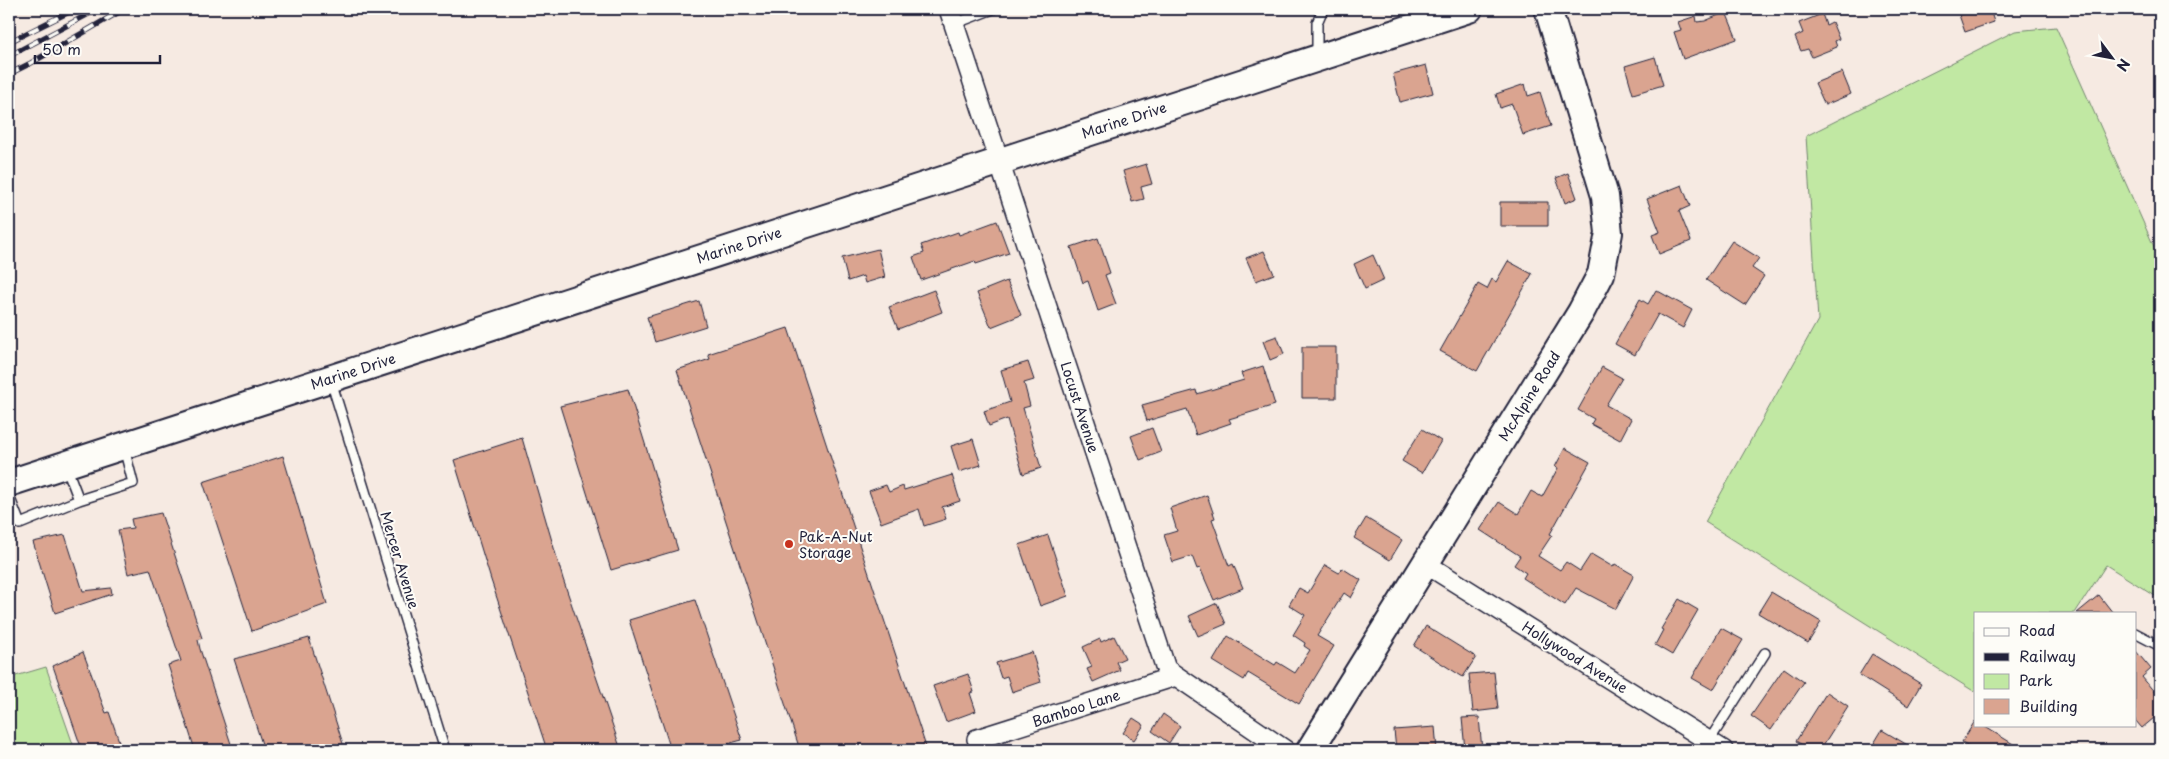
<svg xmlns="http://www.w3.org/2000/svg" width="2169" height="759" viewBox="0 0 2169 759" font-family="'Playpen Sans',sans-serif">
<rect width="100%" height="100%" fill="#f6eae2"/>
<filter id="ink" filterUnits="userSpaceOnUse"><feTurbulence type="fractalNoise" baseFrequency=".02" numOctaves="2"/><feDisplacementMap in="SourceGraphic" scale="10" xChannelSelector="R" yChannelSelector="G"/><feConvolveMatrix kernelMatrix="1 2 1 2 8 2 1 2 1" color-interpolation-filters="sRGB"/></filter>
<g filter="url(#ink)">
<path fill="#c1e8a3" stroke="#72856f" d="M2056 27 2160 260V599L2106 565 2075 613H1975V692L1705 522 1818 320 1806 136 2015 31Z
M46 667 75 750H9V678Z"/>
<path fill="#daa490" stroke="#22223b" d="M1979 9H1990L1994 22 1965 32 1959 15Z
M1726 12 1737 39 1683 59 1674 32 1681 30 1678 22 1696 16 1697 22 1705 21Z
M1822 14 1826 25 1832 22 1839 39 1835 41 1837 47 1812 57 1808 49 1801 51 1795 37 1803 33 1799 23Z
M1655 57 1663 85 1633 94 1625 66Z
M1426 65 1433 93 1400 102 1393 74Z
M1842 72 1851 94 1825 105 1815 83Z
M1525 84 1528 96 1540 92 1551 126 1523 135 1512 104 1500 108 1496 94Z
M1146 164 1152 184 1141 187 1144 199 1132 202 1123 171Z
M1568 173 1577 198 1565 203 1556 178Z
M1682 185 1690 206 1679 211 1691 241 1659 254 1652 235 1660 232 1647 199Z
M1500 202H1548V226H1500Z
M997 221 1009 253 976 264 975 261 921 280 913 257 924 253 921 245 958 232 959 235Z
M1098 238 1110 273 1105 275 1116 304 1098 311 1088 281 1083 283 1071 247Z
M1732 241 1759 258 1752 268 1764 276 1745 305 1706 280Z
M878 249 885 277 865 283 863 276 848 281 842 258Z
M1264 251 1274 274 1256 281 1246 258Z
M1373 255 1384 280 1365 289 1354 264Z
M1508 261 1532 274 1477 371 1440 351 1478 284 1487 289 1492 279 1496 282Z
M1007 281 1021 315 991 327 977 293Z
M934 290 942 312 898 329 889 307Z
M1656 290 1692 310 1683 328 1658 314 1635 355 1615 344 1640 299 1648 304Z
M699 301 706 326 655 342 647 317Z
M788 328 927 750H800L677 370 710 359 708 354Z
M1277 336 1284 354 1270 360 1263 341Z
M1302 347H1336V398H1302Z
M1028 362 1034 380 1024 383 1030 406 1023 408 1041 468 1023 474 1007 419 989 426 984 411 1010 402 1001 370Z
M1263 366 1275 405 1229 419 1231 423 1196 435 1187 409 1147 421 1142 405 1196 390 1197 394 1244 380 1241 373Z
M1602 367 1622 378 1606 405 1631 419 1620 440 1591 424 1594 419 1578 410Z
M628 389 678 550 611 570 560 406Z
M1152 428 1161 452 1140 460 1131 436Z
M1422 429 1441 441 1422 473 1402 461Z
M522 438 563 579 621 750H547L491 580 454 460Z
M973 439 981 465 959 472 951 446Z
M1565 448 1590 462 1550 534 1552 535 1538 556 1560 570 1566 562 1580 571 1591 554 1613 567 1615 564 1634 575 1616 609 1576 588 1565 605 1523 578 1526 573 1514 565 1520 556 1480 530 1499 502 1518 514 1531 491 1542 497 1558 468 1555 467Z
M283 456 327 604 252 631 203 482Z
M952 475 960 501 942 507 946 519 924 526 919 509 881 523 869 491 886 485 889 492 903 486 904 490Z
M1207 495 1215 518 1212 519 1229 566 1233 564 1243 588 1214 600 1200 568 1197 569 1192 556 1173 562 1164 535 1177 531 1170 508Z
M161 513 202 638 198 640 200 649 233 750H195L168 665 181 661 150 569 128 574 118 530 133 528 131 519Z
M1366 518 1402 540 1390 560 1354 538Z
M65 535 83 591 111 588 112 594 55 613 33 542Z
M1048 535 1068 596 1040 606 1019 545Z
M1325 565 1339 573 1342 568 1361 580 1351 598 1344 593 1317 636 1334 646 1299 704 1248 673 1244 680 1213 661 1228 636 1275 665 1277 662 1295 673 1310 650 1304 646 1305 643 1293 635 1305 615 1289 605 1299 588 1308 593Z
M1771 592 1821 622 1808 643 1758 613Z
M2099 595 2113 613H2077Z
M1679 599 1698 610 1672 655 1655 645 1663 630 1661 629Z
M695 600 742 740 704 750H671L629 620Z
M1217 603 1226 624 1198 636 1189 616Z
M1426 626 1476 657 1463 677 1414 646Z
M1721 628 1743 640 1713 690 1692 678Z
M1114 636 1125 658 1116 662 1120 670 1093 682 1087 669 1092 667 1083 647 1100 639 1101 642Z
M309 638 345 750H264L234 659Z
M2135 650 2151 669 2142 677 2160 699V713L2142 728 2135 720Z
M83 652 106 713 109 712 122 750H82L53 666Z
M1032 652 1041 682 1012 692 1007 676 1001 678 996 663Z
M1872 654 1921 684 1908 706 1859 675Z
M1784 668 1804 682 1771 730 1751 716Z
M1494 672 1498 709 1473 712 1469 674Z
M968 674 974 692 970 693 976 711 946 722 933 686Z
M1827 692 1848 706 1820 750H1810L1796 741Z
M1163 714 1180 726 1169 743 1152 731Z
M1479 717 1482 750H1465L1462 718Z
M1133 718 1144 725 1134 740 1123 733Z
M1975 721V725H1982L2023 750H1976L1962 742Z
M1435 727 1437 750H1396L1394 730Z
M1882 730 1916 750H1870Z"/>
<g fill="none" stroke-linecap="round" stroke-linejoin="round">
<defs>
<path id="lane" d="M954 24 993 9
M1317 55V23L1323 9
M331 381 445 750
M66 466 79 500 133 483 124 448
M9 496 20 524 79 500
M2135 633 2160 646
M1709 741 1765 653"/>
<path id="street" d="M949 9 1166 669 1285 750
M1426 564 1723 750
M977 739 1176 676"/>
<path id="secondary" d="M9 483 1469 9
M1310 750 1581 312 1601 274 1609 233 1605 196 1548 9"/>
</defs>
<use href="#lane" stroke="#22223b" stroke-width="12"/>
<use href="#street" stroke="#22223b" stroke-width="22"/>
<use href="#secondary" stroke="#22223b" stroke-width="30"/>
<use href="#lane" stroke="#fdfcf7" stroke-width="9"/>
<use href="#street" stroke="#fdfcf7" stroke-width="19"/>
<use href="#secondary" stroke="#fdfcf7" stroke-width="26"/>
<defs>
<path id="rail" d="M9 42 75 9
M9 56 98 9
M9 74 31 63 124 9"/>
</defs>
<use href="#rail" stroke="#22223b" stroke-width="5.5"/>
<use href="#rail" stroke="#fdfcf7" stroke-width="4" stroke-dasharray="11" stroke-linecap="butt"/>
</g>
</g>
<circle fill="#c8321e" stroke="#fdfcf7" stroke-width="2" cx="789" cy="544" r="5"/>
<g text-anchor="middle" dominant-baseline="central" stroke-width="4" stroke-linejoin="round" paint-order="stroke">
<g font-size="14" fill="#22223b" stroke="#fdfcf7">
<text transform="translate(1124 120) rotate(-18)">Marine Drive</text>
<text transform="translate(739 245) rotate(-18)">Marine Drive</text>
<text transform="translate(353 371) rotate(-18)">Marine Drive</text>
<text transform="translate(1529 396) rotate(-58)">McAlpine Road</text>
<text transform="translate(1080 407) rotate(72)">Locust Avenue</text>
<text transform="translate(400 560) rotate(73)">Mercer Avenue</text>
<text transform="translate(1575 657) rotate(32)">Hollywood Avenue</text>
<text transform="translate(1076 708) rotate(-18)">Bamboo Lane</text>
</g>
<g font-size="14" fill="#22223b" stroke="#fdfcf7" text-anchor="start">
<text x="799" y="536">Pak-A-Nut<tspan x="799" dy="16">Storage</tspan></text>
</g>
</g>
<rect width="2169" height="759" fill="none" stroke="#fdfcf7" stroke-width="30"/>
<rect x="15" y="15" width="2139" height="729" fill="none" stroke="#22223b" stroke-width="2" filter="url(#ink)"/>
<rect x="1974" y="612" width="162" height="115" fill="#fdfcf7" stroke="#a5a5ac"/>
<rect x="1984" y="628" width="25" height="8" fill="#fdfcf7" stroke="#a5a5ac"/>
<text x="2019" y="636" font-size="15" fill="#22223b">Road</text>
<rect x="1984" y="653" width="25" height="8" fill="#22223b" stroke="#a5a5ac"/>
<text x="2019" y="662" font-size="15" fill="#22223b">Railway</text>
<rect x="1984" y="674" width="25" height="15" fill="#c1e8a3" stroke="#a5a5ac"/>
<text x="2019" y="686" font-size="15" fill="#22223b">Park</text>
<rect x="1984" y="699" width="25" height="15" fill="#daa490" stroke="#a5a5ac"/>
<text x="2019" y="712" font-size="15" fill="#22223b">Building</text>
<g transform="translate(2112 58) rotate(122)" stroke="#fdfcf7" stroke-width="4" paint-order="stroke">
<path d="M0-4L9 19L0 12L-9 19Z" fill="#22223b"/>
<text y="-8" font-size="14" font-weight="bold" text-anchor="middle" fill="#22223b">N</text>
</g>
<path d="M35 55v8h125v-8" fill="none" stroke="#22223b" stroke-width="2.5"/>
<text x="42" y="55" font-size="15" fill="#22223b" stroke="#fdfcf7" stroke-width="4" paint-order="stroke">50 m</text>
</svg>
